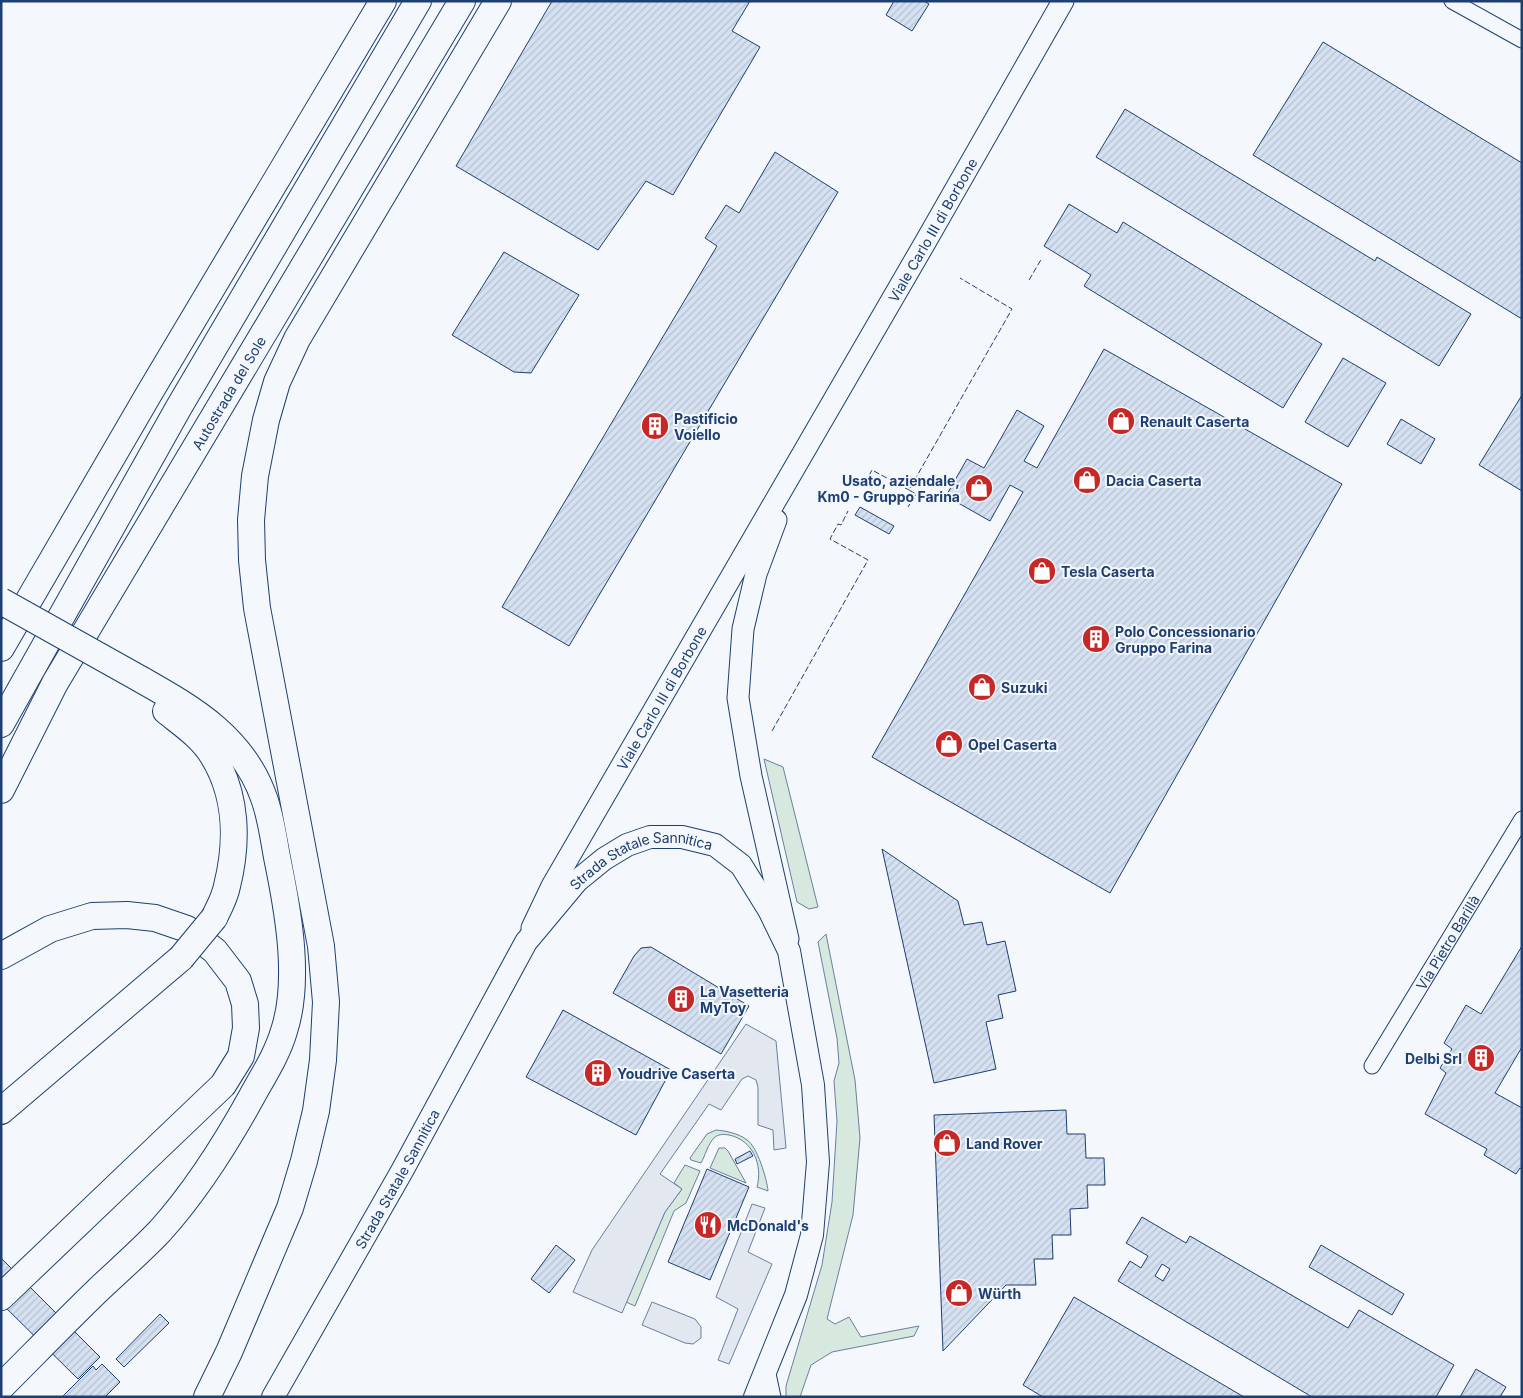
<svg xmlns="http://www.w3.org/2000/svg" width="1523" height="1398" viewBox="0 0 1523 1398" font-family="Inter,sans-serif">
<defs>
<pattern id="building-hatch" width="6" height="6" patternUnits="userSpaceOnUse" patternTransform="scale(1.25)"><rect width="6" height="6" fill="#d5e0f0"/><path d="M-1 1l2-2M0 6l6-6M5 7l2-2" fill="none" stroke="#b6c1d1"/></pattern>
</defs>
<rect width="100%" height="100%" fill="#f4f7fb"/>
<path fill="#d7e8df" stroke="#687fa3" d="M764 759 783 767 818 907 809 909 797 902Z
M826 934 855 1080 860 1138 853 1215 827 1319 835 1324 849 1317 861 1337 919 1326 914 1336 832 1352 811 1365 800 1397H786V1386L822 1265 832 1202 837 1121 834 1081 839 1063 837 1038 818 942Z
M716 1130C726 1131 738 1133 747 1140 757 1146 767 1179 768 1191L757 1187C763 1165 753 1140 729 1135 723 1134 718 1134 714 1138 708 1144 705 1156 701 1163L691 1160 690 1158 707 1134Z
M719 1148H725L728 1151 746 1183 710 1168Z
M685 1165 700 1171 686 1203 674 1211 635 1306 626 1302 665 1212 682 1189 674 1183Z"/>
<path fill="#e3e8f0" stroke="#687fa3" d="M746 1024 776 1041 786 1148 774 1150 773 1130 758 1125V1087L756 1080 748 1076 742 1079 721 1110 709 1104 660 1174 682 1189 665 1212 622 1313 573 1292 592 1250Z
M752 1204 765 1208 748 1252 772 1264 729 1364 718 1360 738 1309 716 1297Z
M652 1302 695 1319 701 1327V1338L693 1344 685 1343 642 1325Z"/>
<path fill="url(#building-hatch)" stroke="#1d3f73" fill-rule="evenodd" d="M552 1H750L732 31 760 47 673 195 646 181 598 250 456 166Z
M894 1H924L929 4 912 31 886 15Z
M1323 42 1522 163V319L1253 155Z
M1125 109 1375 261 1377 257 1471 314 1439 366 1096 157Z
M775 152 838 192 569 646 502 607 717 246 705 238 726 205 739 213Z
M1069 204 1117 233 1123 222 1322 344 1283 408 1084 286 1091 275 1044 246Z
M504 252 579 295 531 373 514 372 452 335Z
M1104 349 1342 484 1110 893 872 757 1023 492 1010 485 990 521 946 496 967 459 984 468 1017 410 1044 426 1024 461 1037 468Z
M1343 358 1386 383 1348 447 1305 422Z
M1522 395V491L1479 465Z
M1401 419 1435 439 1421 464 1387 444Z
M860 507 894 526 889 534 855 515Z
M882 849 958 901 964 925 982 922 987 945 1005 941 1016 991 998 995 1003 1018 986 1022 996 1069 934 1083Z
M1522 946V1047L1495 1093 1522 1108V1169L1520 1168 1516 1174 1484 1155 1487 1149 1425 1114 1446 1073 1440 1068 1452 1049 1444 1043 1466 1005 1481 1014Z
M651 947 749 1006 721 1054 613 993 634 956 641 948Z
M563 1010 671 1070 636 1135 526 1077Z
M1066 1110 1067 1134H1085L1086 1158H1104L1105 1185H1087L1088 1208 1070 1209 1071 1235H1052L1053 1259H1034L1036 1285H1006L943 1351 934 1115Z
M750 1151 753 1156 737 1164 735 1159Z
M707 1169 749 1187 710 1280 668 1262Z
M1142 1217 1186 1243 1190 1236 1348 1328 1359 1310 1454 1365 1436 1397H1312L1118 1281 1130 1261 1141 1268 1148 1256 1126 1243ZM1162 1264 1170 1269 1163 1281 1155 1276Z
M556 1245 575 1260 549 1293 531 1279Z
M1321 1245 1404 1294 1392 1315 1309 1267Z
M1 1258 100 1357 78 1379 1 1303Z
M1074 1297 1244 1397H1043L1023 1385Z
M160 1314 169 1323 124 1367 116 1359Z
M102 1364 120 1382 105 1397H62L93 1366 96 1370Z
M1476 1369 1506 1387 1500 1397H1460Z"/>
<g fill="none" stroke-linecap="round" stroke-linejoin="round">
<defs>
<g id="minor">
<path d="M1452 1 1522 40"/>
<path id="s1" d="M1372 1066 1522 819"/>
<path d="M767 1369 773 1397"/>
</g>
<g id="secondary">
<path d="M776 520 756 574 743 629 738 698 751 776 788 939"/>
<path id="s2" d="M532 928 552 886 926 241 1063 1"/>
</g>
<g id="primary">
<path id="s3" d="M273 1397 402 1171 526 942 577 881 604 859 627 845 650 837H682L715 845 741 865 769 910 789 951 813 1085 818 1162 812 1235 796 1295 755 1397"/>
</g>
<g id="motorway">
<path d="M1 648 150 392 383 1"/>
<path d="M166 711C182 724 202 737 213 756 237 795 238 842 227 886 225 897 219 908 214 918"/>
<path d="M1 724 179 407 418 1"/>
<path id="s4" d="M1 790 55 683 462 1"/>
<path d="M1 956 50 929 92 916 127 915 155 918 187 929 215 951 238 981 245 1004 246 1028 241 1056 223 1085 1 1297"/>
<path d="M1 1111 181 958"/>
<path d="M1 1387C33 1355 64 1323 97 1291 118 1271 140 1252 160 1231 196 1191 225 1145 251 1098 263 1076 277 1055 284 1031 300 982 289 917 279 867 274 844 272 820 264 798 243 738 195 710 142 680"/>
<path d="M207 1397 229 1352 290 1208 304 1161 316 1111 323 1060 326 1002 321 946 257 608 252 560 251 520 255 476 266 420 277 382 297 339 498 1"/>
</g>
</defs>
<use href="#minor" stroke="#1d3f73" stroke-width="17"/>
<use href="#secondary" stroke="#1d3f73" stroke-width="23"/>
<use href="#primary" stroke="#1d3f73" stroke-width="24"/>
<use href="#motorway" stroke="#1d3f73" stroke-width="28"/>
<use href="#minor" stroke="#f4f7fb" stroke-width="15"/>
<use href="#secondary" stroke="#f4f7fb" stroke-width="21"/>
<use href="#primary" stroke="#f4f7fb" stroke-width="22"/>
<use href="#motorway" stroke="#f4f7fb" stroke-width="26"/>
<defs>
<path id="motorway-bridge" d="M1 601 142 680
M181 958 214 918"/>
</defs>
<use href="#motorway-bridge" stroke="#1d3f73" stroke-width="28" stroke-linecap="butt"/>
<use href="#motorway-bridge" stroke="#f4f7fb" stroke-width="26"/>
<path stroke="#1d3f73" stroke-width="1" stroke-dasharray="6 2.5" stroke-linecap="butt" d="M1029 280 1042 258
M865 483 872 470 909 490
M908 507 916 494 909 490 1012 309 960 278
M772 731 868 560 830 539 838 524 841 525 848 511"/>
</g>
<defs>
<symbol id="shop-disc" viewBox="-11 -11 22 22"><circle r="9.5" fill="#c62828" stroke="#f4f7fb"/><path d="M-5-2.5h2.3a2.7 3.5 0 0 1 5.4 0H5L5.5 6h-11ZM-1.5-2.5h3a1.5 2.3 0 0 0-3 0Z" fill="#fff"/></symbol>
<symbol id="building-disc" viewBox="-11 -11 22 22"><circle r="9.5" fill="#c62828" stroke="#f4f7fb"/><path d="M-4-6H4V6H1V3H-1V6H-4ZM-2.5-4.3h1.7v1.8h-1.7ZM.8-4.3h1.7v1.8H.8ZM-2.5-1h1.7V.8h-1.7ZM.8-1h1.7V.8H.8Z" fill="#fff"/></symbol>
<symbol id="restaurant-disc" viewBox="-11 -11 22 22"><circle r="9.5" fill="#c62828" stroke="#f4f7fb"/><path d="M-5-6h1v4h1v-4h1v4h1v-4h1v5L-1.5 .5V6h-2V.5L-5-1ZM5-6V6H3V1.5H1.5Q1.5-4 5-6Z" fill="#fff"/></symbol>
</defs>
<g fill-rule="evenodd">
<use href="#shop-disc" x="1105" y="405" width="32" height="32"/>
<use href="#building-disc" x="639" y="410" width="32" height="32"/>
<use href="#shop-disc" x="1071" y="464" width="32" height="32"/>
<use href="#shop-disc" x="963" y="472" width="32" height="32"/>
<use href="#shop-disc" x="1026" y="555" width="32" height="32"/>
<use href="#building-disc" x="1080" y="623" width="32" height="32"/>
<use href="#shop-disc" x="966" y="671" width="32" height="32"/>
<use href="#shop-disc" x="933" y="728" width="32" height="32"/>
<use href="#building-disc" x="665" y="983" width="32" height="32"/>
<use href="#building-disc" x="1465" y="1042" width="32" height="32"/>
<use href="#building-disc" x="582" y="1057" width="32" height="32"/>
<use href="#shop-disc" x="931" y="1127" width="32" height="32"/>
<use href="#restaurant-disc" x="692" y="1209" width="32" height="32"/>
<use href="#shop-disc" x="943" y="1277" width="32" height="32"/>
</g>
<g text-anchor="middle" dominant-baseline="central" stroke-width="4" stroke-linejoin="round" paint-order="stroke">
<g font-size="14" fill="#1d3f73" stroke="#f4f7fb">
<text stroke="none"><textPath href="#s2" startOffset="805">Viale Carlo III di Borbone</textPath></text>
<text stroke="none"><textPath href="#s4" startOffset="458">Autostrada del Sole</textPath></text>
<text stroke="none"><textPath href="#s2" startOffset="264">Viale Carlo III di Borbone</textPath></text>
<text stroke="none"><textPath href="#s3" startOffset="671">Strada Statale Sannitica</textPath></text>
<text stroke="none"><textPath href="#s1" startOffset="145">Via Pietro Barillà</textPath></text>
<text stroke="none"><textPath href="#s3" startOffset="251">Strada Statale Sannitica</textPath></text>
</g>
<g font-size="14" font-weight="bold" fill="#1d3f73" stroke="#f4f7fb" text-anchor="start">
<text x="674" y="418">Pastificio<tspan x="674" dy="16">Voiello</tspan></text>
<text x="1140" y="421">Renault Caserta</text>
<text x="960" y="480" text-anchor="end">Usato, aziendale,<tspan x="960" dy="16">Km0 - Gruppo Farina</tspan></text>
<text x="1106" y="480">Dacia Caserta</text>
<text x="1061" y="571">Tesla Caserta</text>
<text x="1115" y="631">Polo Concessionario<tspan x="1115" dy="16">Gruppo Farina</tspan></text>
<text x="1001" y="687">Suzuki</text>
<text x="968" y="744">Opel Caserta</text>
<text x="700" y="991">La Vasetteria<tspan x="700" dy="16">MyToy</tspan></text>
<text x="1462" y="1058" text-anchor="end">Delbi Srl</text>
<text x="617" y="1073">Youdrive Caserta</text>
<text x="966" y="1143">Land Rover</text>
<text x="727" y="1225">McDonald's</text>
<text x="978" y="1293">Würth</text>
</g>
</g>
<rect width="1523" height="1398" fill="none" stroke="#1d3f73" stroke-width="5"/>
</svg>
